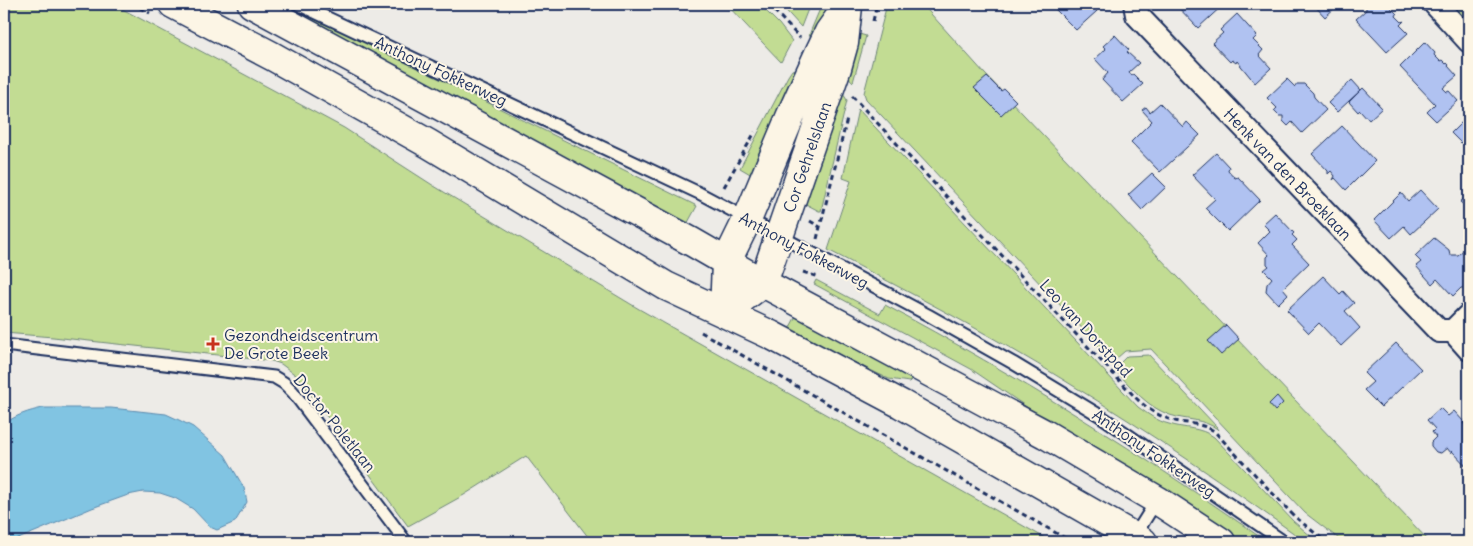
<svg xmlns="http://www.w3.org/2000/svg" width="1473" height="546" viewBox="0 0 1473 546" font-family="Delius,sans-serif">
<rect width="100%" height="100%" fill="#edebe7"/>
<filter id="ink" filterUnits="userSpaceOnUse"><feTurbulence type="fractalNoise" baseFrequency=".02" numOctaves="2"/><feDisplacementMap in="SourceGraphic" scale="10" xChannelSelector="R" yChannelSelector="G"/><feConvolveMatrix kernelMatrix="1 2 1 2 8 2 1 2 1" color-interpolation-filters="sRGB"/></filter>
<g filter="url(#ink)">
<path fill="#c2dc93" stroke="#6e8678" d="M4 4H113L344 128 434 186 639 309 1052 542H592L526 456 464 495 408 526 297 376 281 364 272 361 53 337 4 333Z
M276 4H288L697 206 686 226Z
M726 4H759L779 24 792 41 781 62Z
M780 4H810L801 27Z
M822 4H833L816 43 809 35Z
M887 4H922L985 74 1430 542H1343L1305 513 1151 349 1125 351 1117 358 1111 359 866 99 864 93Z
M1447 4H1469V27Z
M856 33 866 36 853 82 843 71Z
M796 69H799L757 178 740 168 788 76 792 70Z
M838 86 847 100 821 211H819L802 202Z
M858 109 1138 407C1148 414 1157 421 1169 424 1185 429 1200 427 1214 437L1293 521 1318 542H1306C1228 486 1149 432 1067 382 990 334 909 292 828 250L851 181 843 178Z
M816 280 880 314 885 305C1018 376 1144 455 1267 542H1241L1143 475 1141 476 1053 425 971 369 814 284Z
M797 314 914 377 909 382 889 379 788 331Z
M1149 355 1217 427 1219 430C1202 418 1188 421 1170 415 1147 407 1132 388 1116 371L1119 368 1117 366 1127 356Z"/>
<path fill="#81c4e2" stroke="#5888ad" d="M43 408H111L166 414 179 420 193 427 225 455 244 488 247 502 235 522 217 530 210 527 193 509 175 498 160 493 143 492 128 495 92 508 11 542H4V424C16 415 29 411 43 408Z"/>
<path fill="#b0c2f1" stroke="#1b2f5e" d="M1050 4H1090L1097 11 1076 30Z
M1175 4H1224L1198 28Z
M1313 4H1339L1325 17Z
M1368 4H1387L1397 14 1396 16 1402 22 1404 21 1400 25 1408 33 1387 52 1356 19 1366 10V6Z
M1237 14 1257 36 1253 40 1263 50 1259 55 1271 68 1255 83 1237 61 1236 63 1232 60 1230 62 1212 43 1223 33 1220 30Z
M1115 35 1129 50 1127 52 1139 63 1129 72 1132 76 1133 74 1143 84 1123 102 1102 80 1108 73 1095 59 1106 49 1103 46Z
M1425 42 1435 53 1434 55 1440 61 1442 60 1446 64 1447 63 1449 65 1448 66 1457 76 1443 88 1447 92 1449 91 1458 101 1436 121 1427 112 1435 104 1400 67Z
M987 77 1001 91 1004 89 1016 101 1001 115 974 88Z
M1287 79 1295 87 1297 84H1304L1313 93 1314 97 1326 110 1302 133 1292 122 1288 126 1283 121V116H1279L1274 111 1277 108 1267 98Z
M1352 80 1361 90 1337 112 1328 103Z
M1363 88 1382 108 1369 120 1360 110 1358 112 1349 102Z
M1160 103 1183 127 1187 122 1200 135 1160 172 1131 142 1152 121 1142 110 1146 107 1150 112Z
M1469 115V145L1465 140 1461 143 1451 133Z
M1342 126 1375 161 1346 190 1335 178 1333 180 1335 176 1331 171 1328 174V171L1312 154Z
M1216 153 1229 167 1228 170 1235 178 1238 177 1260 200 1228 231 1205 208 1215 199 1192 175Z
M1152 173 1166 187 1142 210 1128 195Z
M1420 190 1438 209 1411 234 1404 226 1391 238 1374 220 1401 193 1408 201Z
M1467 196 1469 199V205H1464L1460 202Z
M1275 213 1294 233 1292 235 1297 240 1292 245 1309 263 1283 288 1288 294 1278 304 1266 291 1267 284 1272 278 1264 270 1269 266 1267 264V257L1269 255 1258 243 1270 231 1263 224Z
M1469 235V280L1464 285V288H1461L1453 296 1437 279 1432 284 1416 266 1421 262 1415 256 1434 238 1449 250 1450 255H1458L1468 246 1466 243 1465 238Z
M1323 276 1340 294 1343 291 1354 303 1345 311 1360 328 1341 346 1319 323 1309 333 1287 310Z
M1226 325 1239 339 1221 355 1208 341Z
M1396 343 1421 369 1381 407 1364 390 1373 382 1364 373Z
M1277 396 1283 403 1275 411 1269 404Z
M1440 408 1448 416 1454 411 1464 422 1463 423 1468 429 1469 428 1468 436 1469 438V469L1452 451 1451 453 1447 448 1441 453 1436 452 1431 446V442L1436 437 1432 432 1435 429 1427 420Z"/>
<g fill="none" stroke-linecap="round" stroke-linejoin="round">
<defs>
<path id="service" d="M298 4 699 193 928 315 1013 363 1099 415 1284 542
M4 345 274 377 284 383 293 392 406 542
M1134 537 1157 500"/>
<path id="minor" d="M1135 4 1137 15 1439 331H1453L1469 315
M1435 4 1469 41
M1453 331 1469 349"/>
<path id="tertiary" d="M848 6 844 43 837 68 763 283 724 312 726 263 747 220 791 115 820 51 829 32 849 4"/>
<path id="secondary" d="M173 4 272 56 429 144 666 286 771 335 901 404 1143 542
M252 4 692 242 763 283 1045 434 1157 500 1221 542"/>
</defs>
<use href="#service" stroke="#1b2f5e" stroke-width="15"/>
<use href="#minor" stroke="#1b2f5e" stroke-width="26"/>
<use href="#tertiary" stroke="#1b2f5e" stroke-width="31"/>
<use href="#secondary" stroke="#1b2f5e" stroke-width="31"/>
<path stroke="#1b2f5e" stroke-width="3" stroke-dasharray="5 4" stroke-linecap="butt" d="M132 4 150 13
M768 4 800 38
M873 21 877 4
M852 96 1136 398C1148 410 1163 419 1180 422 1193 424 1203 424 1214 431L1294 516 1326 542
M724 187 755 132
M810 221 820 227
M817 239 847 119
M803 272 818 277
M701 332 1072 542"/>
<use href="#service" stroke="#fcf5e5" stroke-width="11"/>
<use href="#minor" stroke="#fcf5e5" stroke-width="22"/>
<use href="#tertiary" stroke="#fcf5e5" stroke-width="28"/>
<use href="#secondary" stroke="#fcf5e5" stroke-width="28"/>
</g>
</g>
<path fill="#c8321e" stroke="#fcf5e5" stroke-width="2" d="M210.5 336.5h5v5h5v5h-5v5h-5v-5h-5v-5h5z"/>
<g text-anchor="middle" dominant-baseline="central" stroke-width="4" stroke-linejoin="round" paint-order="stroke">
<g font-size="16" fill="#1b2f5e" stroke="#fcf5e5">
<text transform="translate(441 71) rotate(25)">Anthony Fokkerweg</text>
<text transform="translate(807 157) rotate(-71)">Cor Gehrelslaan</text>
<text transform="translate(1288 174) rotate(46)">Henk van den Broeklaan</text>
<text transform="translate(804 250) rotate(28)">Anthony Fokkerweg</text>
<text transform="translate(1086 328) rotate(47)">Leo van Dorstpad</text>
<text transform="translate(335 423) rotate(51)">Doctor Poletlaan</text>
<text transform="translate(1154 453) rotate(34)">Anthony Fokkerweg</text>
</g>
<g font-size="16" fill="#1b2f5e" stroke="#fcf5e5" text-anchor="start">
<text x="224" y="335">Gezondheidscentrum<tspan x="224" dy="18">De Grote Beek</tspan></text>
</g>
</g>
<rect width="1473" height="546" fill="none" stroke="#fcf5e5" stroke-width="20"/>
<rect x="10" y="10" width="1453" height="526" fill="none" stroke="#1b2f5e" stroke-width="2" filter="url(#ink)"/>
</svg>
